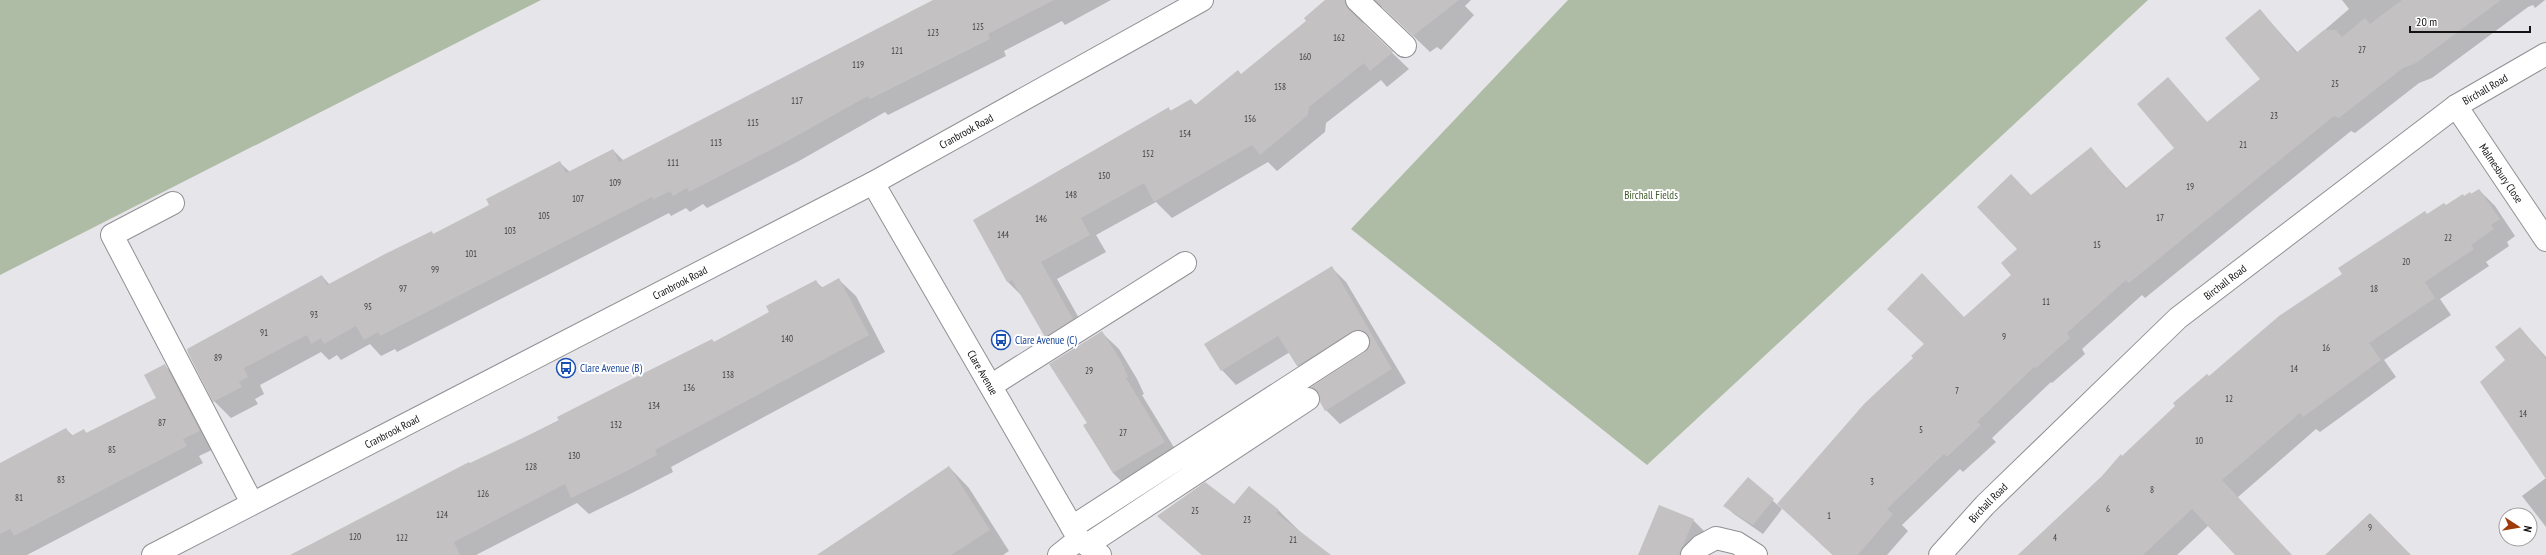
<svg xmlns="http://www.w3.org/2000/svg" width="2546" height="555" viewBox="0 0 2546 555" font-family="'PT Sans Narrow',sans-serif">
<rect width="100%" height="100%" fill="#e6e5e9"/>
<path fill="#aebca5" d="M0 0H541L0 275Z
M1568 0H2148L1647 465 1351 229Z"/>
<path fill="#0003" d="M934 0H1111L1065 25 1062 21 1004 51 1006 56 888 115 885 112 799 161 707 208 703 204 690 212 686 208 671 216 669 213 397 352 395 349 381 356 370 344 341 360 337 355 329 360 321 352 260 385 264 394 255 399 258 404 231 418 214 401 322 276 330 285 491 206 560 163 570 172 613 150 624 161Z
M1327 0H1471L1465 6 1474 15 1441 50 1437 47 1430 52 1383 7 1370 4 1361 14 1364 26 1409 69 1387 87 1381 80 1326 123 1325 132 1277 171 1268 162 1172 218 1156 202 1096 235 1106 252 1057 279 1089 336 1062 353 1046 336 1023 297 1008 282 974 221 1169 109 1171 111 1191 100 1197 106 1241 75 1307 21Z
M2342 0H2545L2535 8 2533 5 2528 7 2432 78 2419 83 2355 133 2351 131 2145 298 2142 295 2082 349 2085 354 2052 383 2051 382 1992 438 1996 442 1963 472 1960 469 1902 525 1908 531 1887 555H1833L1823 546 1808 531 1965 318 2013 275 2032 196 2091 149 2127 189 2176 148 2168 79 2208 123 2261 79 2260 10 2298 53 2349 9Z
M2479 190 2495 206 2515 236 2507 242 2509 246 2486 262 2489 266 2440 299 2451 315 2384 360 2396 377 2320 432 2316 429 2238 497 2274 555H2237L2209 525 2177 555H2018L2209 377 2428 215Z
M1332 268 1346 282 1406 383 1340 424 1326 410 1320 395 1313 387 1366 353 1370 345 1312 380 1298 366 1290 352 1236 385 1222 370Z
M839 280 856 296 885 352 671 467 673 472 634 492 589 514 577 503 476 555H291L714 342 770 313 816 282 823 288Z
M2520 328 2546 357V477L2506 360Z
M1102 333 1119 349 1137 379 1144 394 1142 395 1181 459 1130 490 1113 473 1084 426 1088 423Z
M165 366 182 382 216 448 199 456 203 463 27 555H0V465L66 429 73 436 84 430 87 434 157 398Z
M949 467 969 488 1009 551 1003 555H817Z
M1748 478 1782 509 1763 534 1734 514 1725 506Z
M2546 478V527L2522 496Z
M1234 506 1278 510 1324 555H1202L1158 516Z
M1693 520 1710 537 1703 555H1639Z"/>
<path fill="#c4c1c3" d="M933 0H1054L988 34 990 39 870 99 868 96 782 144 689 192 687 188 673 196 670 191 653 200 652 197 380 336 378 332 364 340 356 326 324 344 321 338 311 344 307 335 244 368 248 377 239 382 242 387 213 402 188 353 187 349 322 275 327 285 385 254 432 231 433 234 489 205 486 199 560 161 566 173 613 149 619 162Z
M1325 0H1345L1348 9 1393 52 1370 71 1364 63 1309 107 1308 115 1260 155 1252 145 1154 202 1144 183 1081 218 1090 235 1041 262 1073 319 1045 337 1012 280 1007 282 973 220 1169 107 1170 111 1191 99 1195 105 1238 70 1241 74 1306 21 1304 18Z
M1375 0H1459L1413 36Z
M2402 0H2501L2416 63 2403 68 2339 118 2334 116 2129 283 2126 280 2067 333 2070 338 2036 368 2034 367 1977 422 1981 425 1947 457 1944 454 1887 509 1893 514 1858 555H1833L1777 504 1864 404 1913 358 1911 356 1924 344 1887 309 1922 273 1964 317 2011 275 2001 263 2017 249 1977 207 2011 174 2031 195 2091 147 2125 189 2174 148 2137 104 2168 77 2207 122 2260 79 2225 38 2260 9 2296 53 2324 30H2336L2342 37 2365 18 2370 24Z
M2479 189 2500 219 2491 225 2494 229 2471 245 2474 249 2425 282 2435 298 2369 343 2381 360 2303 417 2300 413 2222 480 2292 555H2235L2192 509 2143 555H2018L2102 476 2121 454 2122 456 2175 406 2173 403 2207 374 2209 376 2279 316 2342 274 2338 268 2425 211 2427 214 2444 203 2446 205 2463 194 2464 196 2470 192 2471 194Z
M1332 266 1392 369 1325 411 1320 402 1319 392 1311 387 1365 352 1370 341 1363 331 1351 332 1297 366 1278 336 1221 371 1204 344Z
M839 278 869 335 655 450 657 455 617 476 571 498 565 484 454 542 460 555H290L469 462 470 463 559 421 557 417 618 386 712 339 714 342 769 312 766 306 816 280 821 288Z
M2520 327 2546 359V479L2480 382 2505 360 2495 347Z
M1102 331 1121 361 1128 377 1126 378 1165 442 1113 473 1083 425 1087 423 1049 364Z
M165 364 200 431 183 439 187 446 14 536 10 529 0 534V463L66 428 71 436 84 429 86 433 156 398 144 375Z
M949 466 990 530 951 555H818Z
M1748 477 1774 499 1753 525 1723 506Z
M1205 482 1234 504 1249 486 1279 510 1276 513 1331 555H1202L1157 516Z
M1659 505 1694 519 1679 555H1638Z
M2370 513 2411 555H2325Z"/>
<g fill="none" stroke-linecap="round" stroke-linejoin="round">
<defs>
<path id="lane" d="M1357 0 1405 46
M173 203 112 235 252 503
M992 385 1185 263
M1072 527 1358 342
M1087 545 1308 399
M1692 555 1701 546 1716 538 1737 543 1756 555"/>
<g id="street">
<path id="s1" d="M2456 106 2546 240"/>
<path id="s2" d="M873 183 1079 539 1100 555"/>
<path d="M1059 555 1079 539"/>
<path id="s3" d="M1940 555 1985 505 2178 318 2456 106 2546 54"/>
</g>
<g id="secondary">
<path id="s4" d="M153 555 873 183 1202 0"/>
</g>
</defs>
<use href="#lane" stroke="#919094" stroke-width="24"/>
<use href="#street" stroke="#919094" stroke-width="24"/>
<use href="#secondary" stroke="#919094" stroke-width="24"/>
<use href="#lane" stroke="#fff" stroke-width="22"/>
<use href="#street" stroke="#fff" stroke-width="22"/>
<use href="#secondary" stroke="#fff" stroke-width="22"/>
</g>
<defs>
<symbol id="bus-ring" viewBox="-11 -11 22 22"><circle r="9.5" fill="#fff" stroke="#1a4fb4" stroke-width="1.5"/><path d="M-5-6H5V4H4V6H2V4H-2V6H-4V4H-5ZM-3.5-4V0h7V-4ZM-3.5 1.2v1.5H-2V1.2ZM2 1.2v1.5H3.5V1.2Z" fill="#1a4fb4"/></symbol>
</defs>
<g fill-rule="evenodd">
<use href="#bus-ring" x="990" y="329" width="22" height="22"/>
<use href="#bus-ring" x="555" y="357" width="22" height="22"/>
</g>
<g text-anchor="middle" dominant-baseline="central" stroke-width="4" stroke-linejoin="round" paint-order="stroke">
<g font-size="9" fill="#3f3e40">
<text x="978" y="26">125</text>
<text x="933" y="32">123</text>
<text x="1339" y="37">162</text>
<text x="2362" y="49">27</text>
<text x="897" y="50">121</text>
<text x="1305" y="56">160</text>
<text x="858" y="64">119</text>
<text x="2335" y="83">25</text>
<text x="1280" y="86">158</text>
<text x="797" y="100">117</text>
<text x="2274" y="115">23</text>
<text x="1250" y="118">156</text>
<text x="753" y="122">115</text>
<text x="1185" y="133">154</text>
<text x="716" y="142">113</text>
<text x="2243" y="144">21</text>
<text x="1148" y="153">152</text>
<text x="673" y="162">111</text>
<text x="1104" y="175">150</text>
<text x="615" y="182">109</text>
<text x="2190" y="186">19</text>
<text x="1071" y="194">148</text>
<text x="578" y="198">107</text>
<text x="544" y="215">105</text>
<text x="2160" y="217">17</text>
<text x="1041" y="218">146</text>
<text x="510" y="230">103</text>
<text x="1003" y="234">144</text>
<text x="2448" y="237">22</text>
<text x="2097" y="244">15</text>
<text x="471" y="253">101</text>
<text x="2406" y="261">20</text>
<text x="435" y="269">99</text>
<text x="403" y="288">97</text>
<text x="2374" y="288">18</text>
<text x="2046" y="301">11</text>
<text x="368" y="306">95</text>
<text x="314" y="314">93</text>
<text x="264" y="332">91</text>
<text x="2004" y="336">9</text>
<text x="787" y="338">140</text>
<text x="2326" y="347">16</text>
<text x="218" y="357">89</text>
<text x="2294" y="368">14</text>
<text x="1089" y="370">29</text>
<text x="728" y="374">138</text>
<text x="689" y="387">136</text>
<text x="1957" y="390">7</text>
<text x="2229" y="398">12</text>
<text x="654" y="405">134</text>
<text x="2523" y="413">14</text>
<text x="162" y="422">87</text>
<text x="616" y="424">132</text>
<text x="1921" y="429">5</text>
<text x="1123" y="432">27</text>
<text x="2199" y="440">10</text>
<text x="112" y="449">85</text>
<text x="574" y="455">130</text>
<text x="531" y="466">128</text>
<text x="61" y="479">83</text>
<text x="1872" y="481">3</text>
<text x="2152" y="489">8</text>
<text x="483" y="493">126</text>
<text x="19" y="497">81</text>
<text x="2108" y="508">6</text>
<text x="1195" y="510">25</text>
<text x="442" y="514">124</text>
<text x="1829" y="515">1</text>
<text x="1247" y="519">23</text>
<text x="2370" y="527">9</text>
<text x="355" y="536">120</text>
<text x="402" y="537">122</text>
<text x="2055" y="537">4</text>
<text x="1293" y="539">21</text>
</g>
<g font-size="11" fill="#131314" stroke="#fff">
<text stroke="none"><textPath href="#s3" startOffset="719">Birchall Road</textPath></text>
<text stroke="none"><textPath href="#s4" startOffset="917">Cranbrook Road</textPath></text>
<text stroke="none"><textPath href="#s1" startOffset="81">Malmesbury Close</textPath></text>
<text stroke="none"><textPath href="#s4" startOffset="593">Cranbrook Road</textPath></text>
<text stroke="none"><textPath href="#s3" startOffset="395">Birchall Road</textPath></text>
<text stroke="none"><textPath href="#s2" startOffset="219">Clare Avenue</textPath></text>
<text stroke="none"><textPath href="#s4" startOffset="269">Cranbrook Road</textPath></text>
<text stroke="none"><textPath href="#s3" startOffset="71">Birchall Road</textPath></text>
</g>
<g font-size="11" fill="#3d5928" stroke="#fff">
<text x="1651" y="195">Birchall Fields</text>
</g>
<g font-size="11" fill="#164399" stroke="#fff" text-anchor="start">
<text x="1015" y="340">Clare Avenue (C)</text>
<text x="580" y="368">Clare Avenue (B)</text>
</g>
</g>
<g transform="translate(2518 527) rotate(102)"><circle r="19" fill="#ffffff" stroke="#a1a1a1"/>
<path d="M0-3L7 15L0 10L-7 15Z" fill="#9f3b0a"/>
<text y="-6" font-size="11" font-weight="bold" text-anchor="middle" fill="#131314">N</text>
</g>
<path d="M2410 26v6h120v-6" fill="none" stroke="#131314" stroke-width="2"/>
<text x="2416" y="26" font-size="12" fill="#131314" stroke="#ffffff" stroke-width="3" paint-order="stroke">20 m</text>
</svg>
